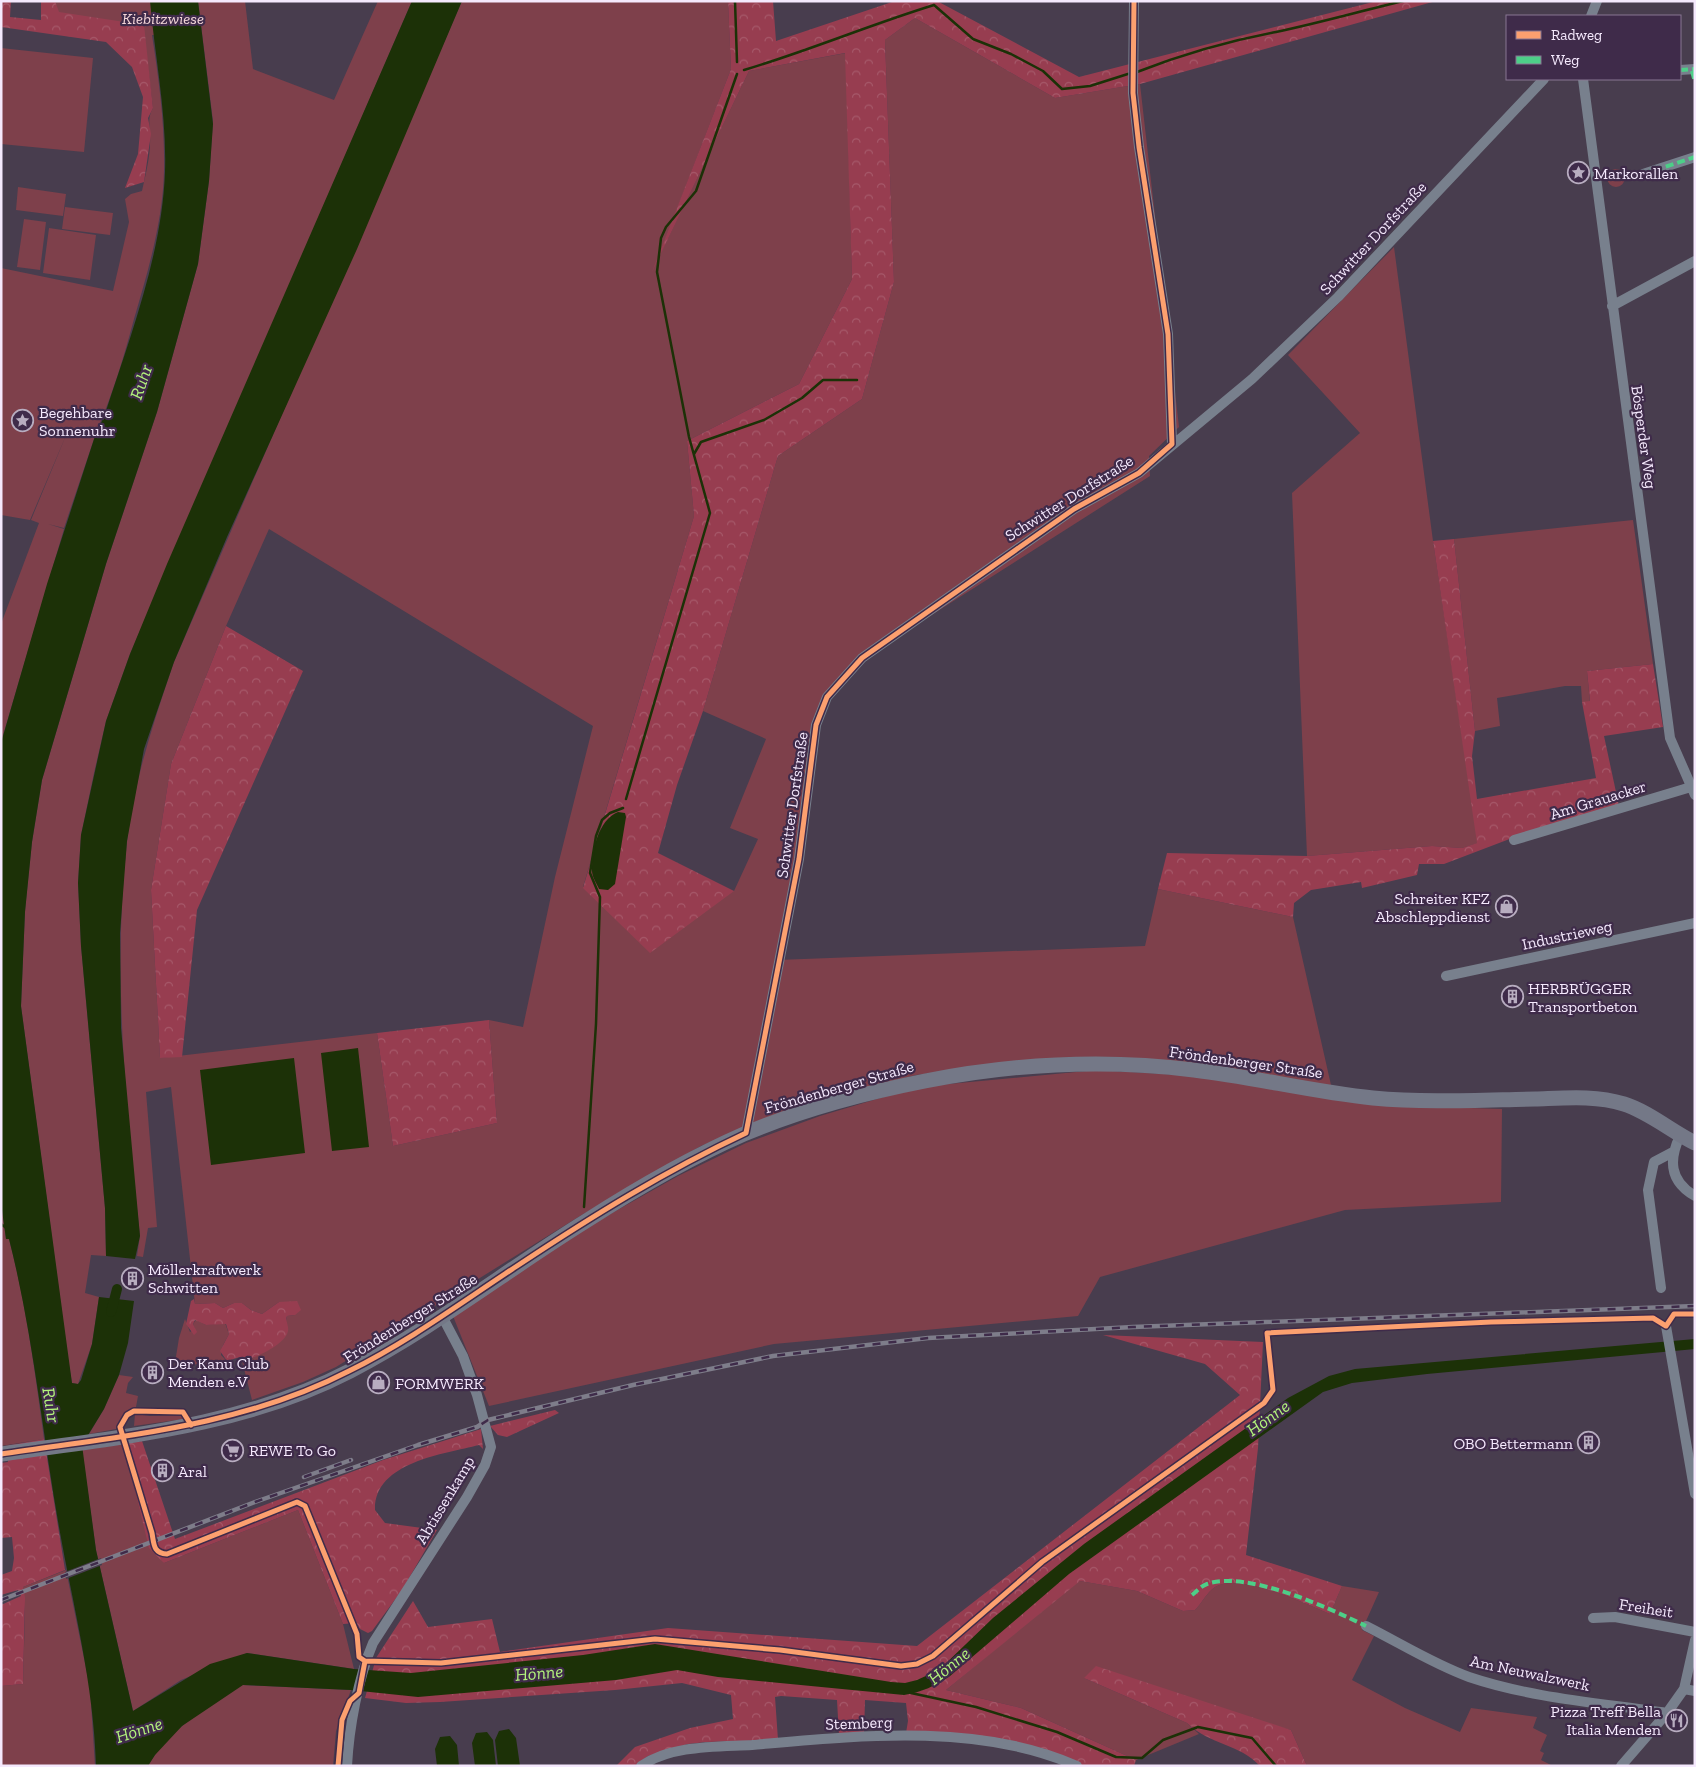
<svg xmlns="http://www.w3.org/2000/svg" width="1696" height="1767" viewBox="0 0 1696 1767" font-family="'Zilla Slab',serif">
<defs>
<pattern id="forest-crowns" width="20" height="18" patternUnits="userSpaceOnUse" patternTransform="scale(1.25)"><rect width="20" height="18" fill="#973d50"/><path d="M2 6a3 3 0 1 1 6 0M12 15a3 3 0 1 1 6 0" fill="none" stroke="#a6596a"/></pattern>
</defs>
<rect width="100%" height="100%" fill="#483d4e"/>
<path fill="#7e404b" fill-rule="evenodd" d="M50 1H178L182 37 152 35C159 80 165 125 164 171 163 221 148 271 134 319 124 356 113 394 97 430L89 426 87 430 95 436 64 528 48 524 64 529 1 742V624L39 523 31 520 67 433 30 520 1 515V268L113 291 129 222 125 199 131 194 142 191C146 173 151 154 150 135 150 124 147 119 153 108L144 34 53 25Z
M198 1H245L253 69 334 100 378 1H412L130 654 106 721 94 773 81 835 78 883 81 946 105 1208 106 1256 91 1255 85 1293 99 1297 92 1344 78 1384 72 1383 68 1359 21 1006 25 911 32 842 42 780 106 564 157 412 198 264 209 181 213 121Z
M462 1H728L731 69 656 263 749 71 846 53 852 279 799 384 687 441 694 516 583 887 734 891 758 839 730 828 766 739 703 711 778 456 862 399 894 282 885 40 915 18 1055 98 1140 84 1179 427 1149 456 1150 476 867 656 829 694 817 725 778 960 1145 946 1158 889 1293 917 1331 1085 1014 1063 916 1075 792 1108 701 1146 580 1216 336 1367 303 1382 252 1400 242 1361 251 1360 286 1322 287 1316 295 1315 279 1302 262 1314 251 1310 242 1303H234L223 1308 215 1303 195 1304 171 1087 146 1092 157 1227 148 1228 143 1257 137 1256 140 1236C126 1105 112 973 127 842 134 780 154 721 174 662ZM269 529 593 726 555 877 523 1027 489 1020 497 1123 393 1146 377 1033 160 1058 151 890 171 764 226 626Z
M1 48 93 58 84 152 1 144Z
M1607 178a9 9 0 1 1 18 0a9 9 0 1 1-18 0Z
M18 187 66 194 63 216 16 210Z
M65 207 113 213 110 235 62 229Z
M24 219 46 222 40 270 17 267Z
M49 228 96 235 90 280 43 273Z
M1394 247 1433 541 1478 843 1462 848 1432 846 1307 856 1292 493 1360 433 1288 355Z
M1633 520 1653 664 1587 671 1590 702H1582L1581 686H1565L1497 698 1500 726 1475 731 1454 539Z
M1097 1070 1196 1076 1375 1105 1502 1109 1501 1202 1345 1210 1100 1277 1078 1316 774 1344 489 1406 453 1316 589 1226 678 1176 746 1143 820 1116 917 1087Z
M1 1203 6 1239H9C26 1304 35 1372 44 1439L1 1446Z
M185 1319 190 1332 195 1329 193 1324 196 1320 206 1325 225 1323 229 1334 222 1347 221 1355 227 1361 203 1367 202 1363 174 1369 179 1338Z
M119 1375 133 1377 128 1383 126 1393 138 1396 136 1407 125 1413 116 1429 89 1434 104 1409Z
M135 1414 150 1416 182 1415 184 1419 134 1426Z
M124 1444 164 1563 298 1510 343 1624 354 1669 247 1653 181 1680 133 1711 96 1550 82 1450Z
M66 1570 90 1688 95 1766H1V1686L23 1684 25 1611 23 1587Z
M1080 1581 1137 1591 1183 1611 1195 1610C1202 1603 1207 1592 1215 1587 1239 1572 1306 1604 1330 1614L1342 1586 1379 1592 1362 1630 1374 1636 1352 1680 1405 1708 1460 1732 1471 1708 1537 1717 1533 1728 1547 1735 1540 1751 1544 1753 1541 1760 1553 1766H1307L1291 1730 1084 1678 1187 1723 1199 1734 1136 1760 1021 1708 946 1690 1075 1583Z
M242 1685 351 1690 336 1731 333 1766H148C169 1729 207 1707 242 1685Z"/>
<path fill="url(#forest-crowns)" d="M1 1H11L10 17 41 20V1H55L59 12 144 25 153 108 148 118 151 134 144 182 125 188 138 154 143 97 132 67 106 42 1 27Z
M728 1H773L776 41 895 1H937L1079 77 1377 1H1436L1140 84 1055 98 915 18 885 40 894 282 862 399 778 456 703 711 677 785 658 853 734 891 650 953 583 888 694 516 687 441 799 384 852 279 845 53 749 71 652 272 731 69Z
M1454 539 1475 731 1472 756 1477 799 1596 778 1582 702 1590 701 1587 671 1653 664 1663 727 1604 736 1619 806 1528 832 1444 864H1419L1417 875 1362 888 1361 882 1311 890 1294 903 1293 917 1158 889 1167 853 1307 856 1432 846 1462 848 1477 843 1433 541Z
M226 626 303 671 197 910 182 1057 160 1058 151 890 171 764Z
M489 1020 497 1123 393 1146 377 1033Z
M194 1299 195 1304 215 1303 223 1308 234 1303H242L251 1310 262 1314 279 1302 297 1301 301 1310 295 1315 287 1316C285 1321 289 1326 288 1331 286 1344 254 1359 242 1361L240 1357 227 1361 220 1351 229 1334 226 1324 206 1325 195 1320 193 1324 197 1332 194 1335 186 1324 191 1301Z
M1103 1335 1263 1342 1258 1448 1246 1555 1342 1586 1330 1614C1306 1604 1239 1572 1215 1587 1207 1592 1202 1603 1195 1610L1183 1611 1137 1591 1080 1581 946 1690 1021 1708 1136 1760 1134 1766H1084L1042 1750 906 1733 908 1721 906 1703 865 1700 864 1734 839 1735 837 1700 781 1696 775 1697 778 1740 706 1742 688 1744 648 1756 634 1766H616L635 1747 690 1728 733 1719 731 1695 682 1683 615 1690 440 1702 406 1703 365 1698 376 1658 413 1601 428 1627 492 1619 500 1652 668 1628 917 1646 1240 1395 1205 1364Z
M555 1410 559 1413 507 1437 498 1435 490 1426Z
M481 1429 483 1449 479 1445C444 1454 374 1462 375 1510L385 1523 437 1530 402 1590 372 1631 368 1633 360 1629 356 1623 343 1624 298 1510 164 1563 149 1548 124 1444 142 1441 175 1539 383 1460Z
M44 1439 65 1570 23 1587 25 1598 23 1684 1 1686V1605L21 1596 18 1590 1 1595V1575L12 1571 14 1558 12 1537 1 1538V1463L8 1462 5 1446Z
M1096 1666 1291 1730 1307 1766H1260C1240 1744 1210 1745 1187 1723L1084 1678Z"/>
<path fill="#1c3107" d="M150 1H198L213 124 209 181 198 264 157 412 106 564 42 780 32 842 25 912 21 1006 72 1383 78 1384 81 1380 92 1344 99 1297 134 1301 128 1343 119 1375 104 1409 82 1445 96 1550 133 1711 210 1664 247 1653 354 1669 411 1673 583 1655 655 1644 891 1682 905 1683 917 1680 939 1670 993 1618 1084 1544 1288 1398 1329 1376 1355 1369 1695 1339V1349L1427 1374 1352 1383 1323 1392 1069 1574 950 1676C935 1686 922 1692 904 1695L718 1677 677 1670 616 1680 418 1697 351 1690 243 1685 182 1726 155 1755 148 1766H96C94 1685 73 1606 59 1527 42 1431 33 1333 9 1239H6L1 1203V743L47 584 95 436 88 430 89 427 98 430 105 414C130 337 162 254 165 172 167 115 155 58 150 1Z
M412 1H462L357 249 227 537 174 662 144 749 127 841 120 933 121 1028 140 1236 135 1259 106 1256 105 1208 81 946 78 883 81 835 106 721 130 654 167 564Z
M618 812 625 813 626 817 615 884 608 890 599 889C597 884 592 877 592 871 592 851 598 820 618 812Z
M358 1048 369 1147 332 1151 321 1053Z
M294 1058 305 1153 211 1165 200 1070Z
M509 1729 516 1738 520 1766H498L495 1740 499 1731Z
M487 1732 493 1740 496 1766H475L472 1743 476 1733Z
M450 1736 457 1745 459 1766H437L435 1749 440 1737Z"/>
<path fill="#483d4e" d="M101 1558 102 1565 66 1579 65 1572Z"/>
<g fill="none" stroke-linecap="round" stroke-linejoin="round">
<path stroke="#1c3107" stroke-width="2.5" d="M735 1 737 62
M744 70C808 51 869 25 934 5L973 39 1011 54 1043 71 1062 89 1090 86 1131 73
M1137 72C1183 54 1228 41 1276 32 1319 23 1361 11 1403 1
M694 454 701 442 764 420 802 398 823 380H857
M626 799 710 513 689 437 657 272 661 238 666 227 696 191 737 74
M584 1207 596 1024 600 897 590 873 596 836 602 820 610 813 623 808
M1 1224 5 1227
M911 1693 976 1707 1057 1732 1116 1757 1142 1758 1163 1740 1198 1727 1252 1738 1276 1766"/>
<path stroke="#1c3107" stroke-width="10" d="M111 1312 117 1289"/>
<path stroke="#78808d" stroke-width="10" d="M1134 1 1133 93 1139 147 1168 334 1172 444
M1591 16 1597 1
M1680 70 1695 69
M1583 79 1670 738 1695 795
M1643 174 1695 157
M1612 306 1695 261
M1514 840 1691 787
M1446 976 1695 923
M746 1133 799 859 816 725 827 697 862 658 1074 509 1139 473 1252 379 1338 297 1544 79
M1680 1136C1669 1159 1669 1181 1695 1196
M1661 1288 1648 1190 1654 1162 1673 1152
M1666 1326 1695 1494
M1593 1618 1615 1617 1695 1632
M1366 1626C1400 1643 1433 1664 1469 1677 1531 1698 1601 1703 1667 1713
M1684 1689 1695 1691
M347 1766C349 1728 358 1678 373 1643L467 1497 485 1465 491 1447 477 1395 463 1356 442 1316
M641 1766C671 1745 717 1747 752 1745 855 1736 979 1722 1077 1766
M1621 1766 1667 1713 1684 1689 1695 1640"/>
<path stroke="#747887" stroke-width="15" d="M1 1454C119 1437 242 1427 350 1371 433 1328 507 1270 586 1221 636 1189 689 1158 744 1134 801 1110 864 1093 925 1081 1012 1064 1106 1059 1194 1070 1254 1077 1313 1092 1373 1098 1426 1103 1481 1100 1535 1099 1565 1098 1595 1095 1624 1104 1649 1112 1671 1131 1695 1143"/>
<defs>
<path id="rail" d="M304 1477 351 1460
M1 1600 255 1502 418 1445 477 1427 488 1420 633 1385 773 1356 928 1338 1133 1327 1695 1306"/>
</defs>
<use href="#rail" stroke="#7e7d8a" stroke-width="4.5"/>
<use href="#rail" stroke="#3f2b4a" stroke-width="2.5" stroke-dasharray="8" stroke-linecap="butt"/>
<path stroke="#4dcf88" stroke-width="4" stroke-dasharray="8 4" stroke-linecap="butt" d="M1680 70 1695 69
M1692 71 1695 82
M1643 174 1695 157
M1192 1595C1197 1591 1201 1586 1207 1584 1247 1570 1329 1608 1366 1626"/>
<defs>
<path id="cycleway" d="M191 1425 183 1412 134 1411 127 1415 120 1427 152 1533C154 1544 153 1553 167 1554L297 1502 305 1506 357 1634 359 1657 365 1661 441 1663 655 1639 780 1650 901 1666 917 1664 933 1656 1042 1562 1264 1403 1273 1390 1267 1333 1491 1322 1653 1318 1666 1326 1674 1314H1695
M1 1454C119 1436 241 1427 349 1371 408 1342 462 1302 517 1266 591 1217 665 1171 746 1133L799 859 816 725 827 697 862 658 1074 509 1139 473 1172 444 1168 334 1139 147 1133 93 1134 1
M338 1766 342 1720 350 1701 359 1693 365 1661"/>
</defs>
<use href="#cycleway" stroke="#3f2b4a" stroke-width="8"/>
<use href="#cycleway" stroke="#fca06f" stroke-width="5"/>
</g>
<defs>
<symbol id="sight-ring" viewBox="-11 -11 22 22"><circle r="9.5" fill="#3f2b4a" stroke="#b8adc0" stroke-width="1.5"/><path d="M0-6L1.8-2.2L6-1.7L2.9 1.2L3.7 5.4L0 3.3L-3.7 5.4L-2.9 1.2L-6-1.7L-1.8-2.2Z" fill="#b8adc0"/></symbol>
<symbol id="shop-ring" viewBox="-11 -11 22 22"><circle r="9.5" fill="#3f2b4a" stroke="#b8adc0" stroke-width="1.5"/><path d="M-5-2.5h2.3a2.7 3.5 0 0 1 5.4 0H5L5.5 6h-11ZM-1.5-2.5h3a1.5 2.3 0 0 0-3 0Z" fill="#b8adc0"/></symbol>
<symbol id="building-ring" viewBox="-11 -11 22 22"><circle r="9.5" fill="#3f2b4a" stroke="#b8adc0" stroke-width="1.5"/><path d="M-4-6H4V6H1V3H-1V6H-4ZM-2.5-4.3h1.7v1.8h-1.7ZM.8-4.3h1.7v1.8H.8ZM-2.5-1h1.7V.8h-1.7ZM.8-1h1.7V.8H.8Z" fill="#b8adc0"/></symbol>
<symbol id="supermarket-ring" viewBox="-11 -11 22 22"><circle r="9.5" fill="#3f2b4a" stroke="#b8adc0" stroke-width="1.5"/><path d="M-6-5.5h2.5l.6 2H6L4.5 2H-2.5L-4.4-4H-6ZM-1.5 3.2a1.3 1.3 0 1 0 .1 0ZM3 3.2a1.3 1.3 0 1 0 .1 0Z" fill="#b8adc0"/></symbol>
<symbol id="restaurant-ring" viewBox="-11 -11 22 22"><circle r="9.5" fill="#3f2b4a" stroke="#b8adc0" stroke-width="1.5"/><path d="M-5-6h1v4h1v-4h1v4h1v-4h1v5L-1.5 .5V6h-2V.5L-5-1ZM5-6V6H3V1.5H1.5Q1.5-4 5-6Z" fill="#b8adc0"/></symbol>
</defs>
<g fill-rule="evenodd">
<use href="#sight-ring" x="1566" y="160" width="25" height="25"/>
<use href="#sight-ring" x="10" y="408" width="25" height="25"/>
<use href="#shop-ring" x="1494" y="894" width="25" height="25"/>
<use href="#building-ring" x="1500" y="984" width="25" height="25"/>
<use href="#building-ring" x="120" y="1266" width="25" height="25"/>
<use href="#building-ring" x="140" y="1360" width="25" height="25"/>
<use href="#shop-ring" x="366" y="1370" width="25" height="25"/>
<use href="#building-ring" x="1576" y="1430" width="25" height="25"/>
<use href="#supermarket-ring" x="220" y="1438" width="25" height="25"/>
<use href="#building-ring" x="150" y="1458" width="25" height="25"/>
<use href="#restaurant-ring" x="1664" y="1708" width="25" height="25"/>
</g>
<g text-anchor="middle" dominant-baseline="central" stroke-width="4.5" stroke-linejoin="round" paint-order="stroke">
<g font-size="16" font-style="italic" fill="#f3d6d8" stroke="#3f2b4a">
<text x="163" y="18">Kiebitzwiese</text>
</g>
<g font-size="16" fill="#f5e9fd" stroke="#3f2b4a" text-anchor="start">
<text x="1594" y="173">Markorallen</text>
<text x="39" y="412">Begehbare<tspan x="39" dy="18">Sonnenuhr</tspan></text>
<text x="1490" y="898" text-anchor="end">Schreiter KFZ<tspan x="1490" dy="18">Abschleppdienst</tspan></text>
<text x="1528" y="988">HERBRÜGGER<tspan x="1528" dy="18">Transportbeton</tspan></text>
<text x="148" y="1269">Möllerkraftwerk<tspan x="148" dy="18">Schwitten</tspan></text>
<text x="168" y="1363">Der Kanu Club<tspan x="168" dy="18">Menden e.V</tspan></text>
<text x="395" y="1383">FORMWERK</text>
<text x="1573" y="1443" text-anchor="end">OBO Bettermann</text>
<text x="249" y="1450">REWE To Go</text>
<text x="178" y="1471">Aral</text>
<text x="1661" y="1711" text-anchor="end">Pizza Treff Bella<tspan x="1661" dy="18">Italia Menden</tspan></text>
</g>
<g font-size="16" fill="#f5e9fd" stroke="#3f2b4a">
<text transform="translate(1373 238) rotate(-47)">Schwitter Dorfstraße</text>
<text transform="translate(1644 437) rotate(82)">Bösperder Weg</text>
<text transform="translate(1069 498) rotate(-32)">Schwitter Dorfstraße</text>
<text transform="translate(1598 800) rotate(-17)">Am Grauacker</text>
<text transform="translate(792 805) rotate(-82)">Schwitter Dorfstraße</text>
<text transform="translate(1567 935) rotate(-12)">Industrieweg</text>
<text transform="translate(1246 1062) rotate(8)">Fröndenberger Straße</text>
<text transform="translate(839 1087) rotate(-16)">Fröndenberger Straße</text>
<text transform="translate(410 1318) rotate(-32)">Fröndenberger Straße</text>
<text transform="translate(445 1500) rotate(-59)">Abtissenkamp</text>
<text transform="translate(1646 1608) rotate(9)">Freiheit</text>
<text transform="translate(1530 1673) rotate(12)">Am Neuwalzwerk</text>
<text transform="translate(859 1723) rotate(-2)">Stemberg</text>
</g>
<g font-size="18" font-style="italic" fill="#b3f47c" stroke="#3f2b4a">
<text transform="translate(141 382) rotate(-71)">Ruhr</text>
<text transform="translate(51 1405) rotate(81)">Ruhr</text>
<text transform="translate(1268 1418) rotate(-36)">Hönne</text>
<text transform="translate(949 1666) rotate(-39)">Hönne</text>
<text transform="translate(539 1673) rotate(-5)">Hönne</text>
<text transform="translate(139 1730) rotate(-18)">Hönne</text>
</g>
</g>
<rect width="1696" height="1767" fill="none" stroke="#f5e9fd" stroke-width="5"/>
<rect x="1506" y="15" width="175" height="65" fill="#3f2b4a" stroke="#887792"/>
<rect x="1516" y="31" width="25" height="8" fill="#fca06f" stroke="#887792"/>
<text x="1551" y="40" font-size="15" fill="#f5e9fd">Radweg</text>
<rect x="1516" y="56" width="25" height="8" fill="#4dcf88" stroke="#887792"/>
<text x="1551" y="65" font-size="15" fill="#f5e9fd">Weg</text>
</svg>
